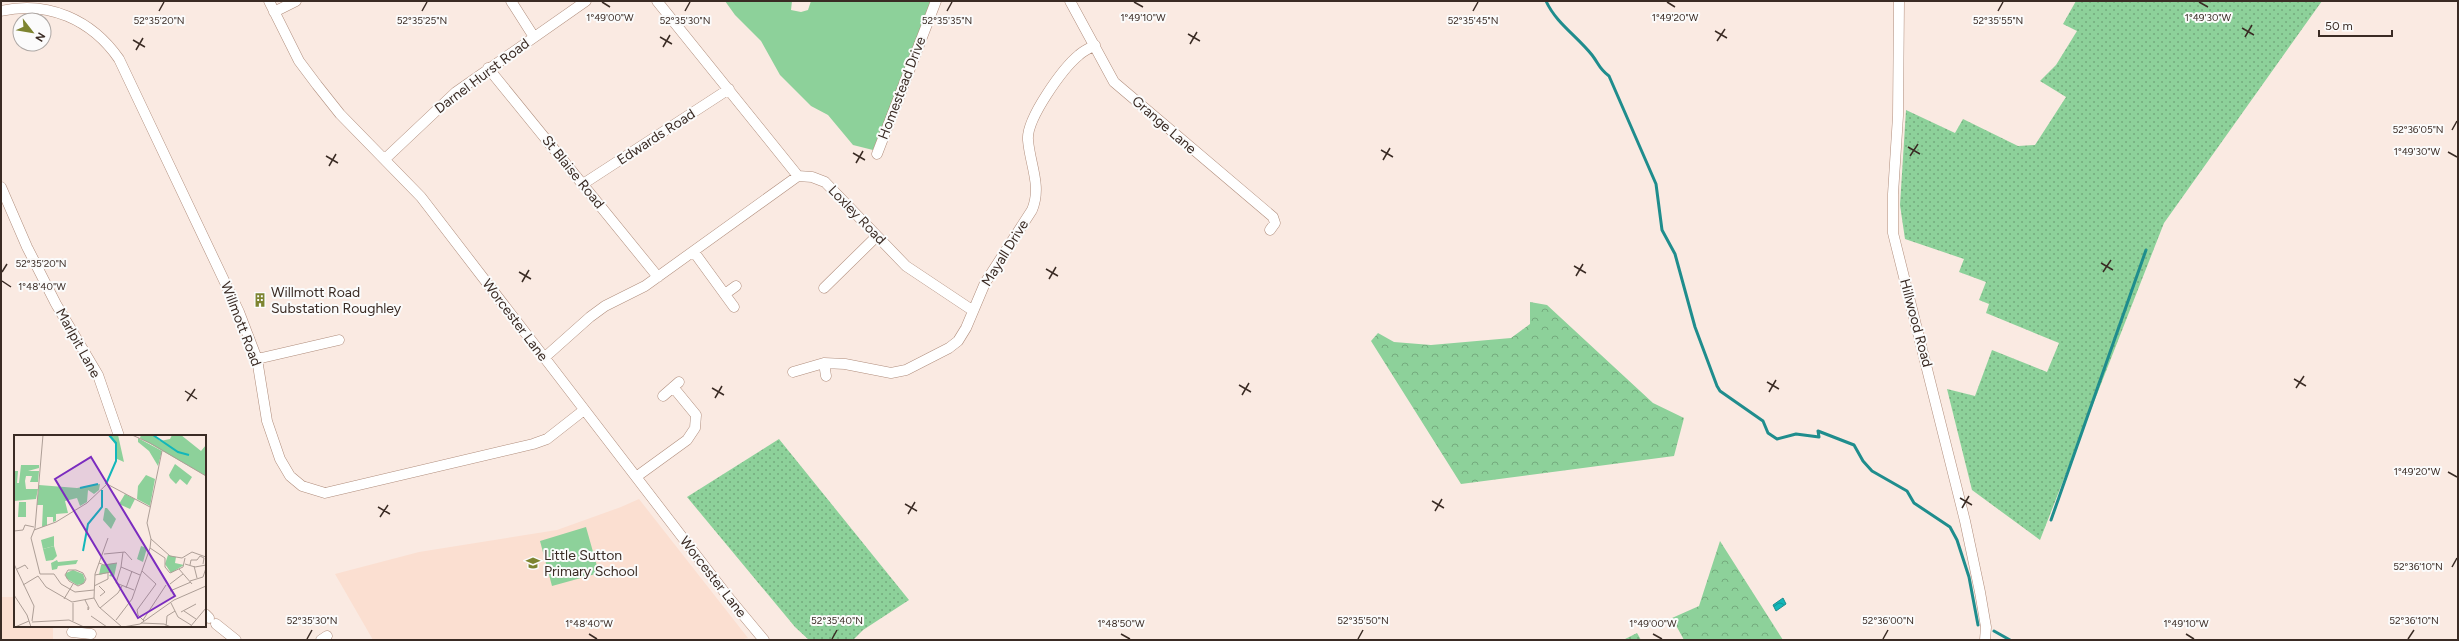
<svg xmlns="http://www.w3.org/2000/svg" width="2459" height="641" viewBox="0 0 2459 641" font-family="Figtree,sans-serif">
<defs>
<pattern id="grass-dots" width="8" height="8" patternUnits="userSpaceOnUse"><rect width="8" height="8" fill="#8dd19a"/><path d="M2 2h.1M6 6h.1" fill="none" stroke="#74aa7d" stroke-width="1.8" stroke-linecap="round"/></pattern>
<pattern id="forest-crowns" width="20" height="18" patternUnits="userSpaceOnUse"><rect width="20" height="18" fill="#8dd19a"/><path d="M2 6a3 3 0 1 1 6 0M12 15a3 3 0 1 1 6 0" fill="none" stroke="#74aa7d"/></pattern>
<pattern id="water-waves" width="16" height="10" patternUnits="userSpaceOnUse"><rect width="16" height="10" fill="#13b7ba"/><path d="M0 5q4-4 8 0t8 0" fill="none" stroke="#139597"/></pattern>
</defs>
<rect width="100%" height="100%" fill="#faeae2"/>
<path fill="#fbdfd1" d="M639 499 748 638 738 640H373L335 574 419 552 557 530 621 507Z
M1 597H15V626H53V640H1Z"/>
<path fill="url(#grass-dots)" d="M2076 1H2322L2164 223 2040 540 1972 490 1947 389 1975 396 1992 350 2047 372 2059 343 1986 313 1989 304 1979 300 1986 282 1959 272 1964 259 1905 239 1900 205 1906 110 1955 133 1963 119 2018 146 2035 145 2066 97 2040 81 2056 65 2077 31 2063 24Z
M779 439 909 600 863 630 853 640H809L795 627 687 497Z
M1637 633 1641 640H1623Z"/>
<path fill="url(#forest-crowns)" d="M1530 302 1547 305 1653 403 1684 418 1674 456 1461 484 1371 341 1378 333 1394 342 1431 345 1511 338 1530 324Z
M1720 541 1783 640H1684L1672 618 1699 606Z"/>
<path fill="#8dd19a" d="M725 1H792L791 10 801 12 808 10 811 1H932L873 150 853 145 828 115 811 106 780 75 761 41 735 15Z
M586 527 599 573 552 586 540 541Z"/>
<path fill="url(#water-waves)" stroke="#1f8d8d" d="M1783 598 1786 604 1776 611 1773 605Z"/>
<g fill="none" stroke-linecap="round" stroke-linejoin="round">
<path stroke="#1f8d8d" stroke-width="3" d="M1546 1C1556 23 1577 36 1592 55 1599 64 1599 69 1609 76L1656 184 1662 230 1675 254 1695 327 1717 386 1720 391 1763 421 1768 433 1777 439 1796 434 1819 437 1818 431 1854 445 1863 461 1872 471 1907 491 1914 503 1950 527 1957 540 1969 577 1978 625
M2051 520 2146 250
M1994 631 2010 640"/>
<defs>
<path id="minor" d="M269 1 299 61 317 85 340 114 421 197 729 598 764 640
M511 1 534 37
M657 1 798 176
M1070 1 1114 82 1273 217 1275 223 1270 230
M1899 1 1898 116 1893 194V233L1965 521 1980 592 1986 627 1985 640
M1 11C48 0 92 20 119 59L239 312 257 359 267 421 280 459 290 476 302 486 325 493 533 444 547 439 584 410
M274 12 296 1
M488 68 658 277
M877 154 936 1
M385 159 456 92 586 1
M583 184 729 89
M1 187 27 247 56 304 98 375 119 436
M694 252 734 307
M824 288 877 236
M725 294 736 286
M544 358 590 317 605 306 645 286 798 176 812 177 825 182 906 266 972 310
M257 359 339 340
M824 363 826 376
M793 372 824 363 845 364 891 373 906 370 949 348 958 341 966 328 985 283 1032 210C1042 186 1030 165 1028 140 1026 119 1063 68 1079 55 1083 51 1090 48 1095 45
M663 396 679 382
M636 477 687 440 695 428 696 415 673 387
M205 614 209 618
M216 624 236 640
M72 632 91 634
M321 640 327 636"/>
</defs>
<use href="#minor" stroke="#b08d7c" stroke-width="11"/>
<use href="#minor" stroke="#fff" stroke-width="10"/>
</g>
<path fill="none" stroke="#3a2b24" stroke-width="1.5" d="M602 2 610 7M1134 2 1143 7M1667 2 1675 7M2199 2 2208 7M159 11 164 2M422 11 427 2M685 11 690 2M947 11 952 2M1473 11 1478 2M1998 11 2003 2M2242 28 2254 35M1715 31 1727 38M1188 34 1200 41M660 37 672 44M2245 37 2252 25M133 40 145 47M1717 41 1725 29M1190 44 1197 32M663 47 670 35M136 50 143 38M2452 130 2457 121M1908 147 1920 154M1381 150 1393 157M2448 152 2457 157M853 153 865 160M326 156 338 163M1910 156 1918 144M1383 160 1390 148M856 163 863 151M329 166 336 154M2101 263 2113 270M1574 266 1586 273M1046 269 1058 276M2 272 7 264M519 272 531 279M2103 272 2111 260M1576 276 1583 264M1049 279 1056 267M2 281 11 287M522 282 529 270M2294 379 2306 386M1767 382 1779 389M1239 385 1251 392M712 388 724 395M2296 388 2304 376M185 391 197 399M1769 392 1776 380M1242 395 1249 383M715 398 722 386M187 401 195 389M2448 472 2457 477M1960 498 1972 505M1432 501 1444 508M905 504 917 511M378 507 390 514M1962 508 1969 496M1435 511 1442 499M908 514 915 502M380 517 388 505M2452 567 2457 558M589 634 597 639M1121 634 1130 639M1653 634 1662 639M2186 634 2194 639M307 639 312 630M832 639 837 630M1358 639 1363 630M1883 639 1888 630M2408 639 2414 630"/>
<defs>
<symbol id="building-bare" viewBox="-9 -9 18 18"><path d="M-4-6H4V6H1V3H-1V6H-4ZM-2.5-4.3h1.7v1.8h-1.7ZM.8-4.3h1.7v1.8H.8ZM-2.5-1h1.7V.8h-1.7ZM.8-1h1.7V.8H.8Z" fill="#7d8430" stroke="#fbfbfb" stroke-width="2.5" paint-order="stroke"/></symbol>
<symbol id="school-bare" viewBox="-9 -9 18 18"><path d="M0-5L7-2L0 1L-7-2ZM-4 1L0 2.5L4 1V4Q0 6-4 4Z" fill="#7d8430" stroke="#fbfbfb" stroke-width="2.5" paint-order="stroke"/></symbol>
</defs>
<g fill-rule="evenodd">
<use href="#building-bare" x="250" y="290" width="20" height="20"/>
<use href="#school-bare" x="523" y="553" width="20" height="20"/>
</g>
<g text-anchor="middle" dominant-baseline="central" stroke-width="4" stroke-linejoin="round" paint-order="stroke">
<g font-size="14" fill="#3a2b24" stroke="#fbfbfb">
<text transform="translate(482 76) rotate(-37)">Darnel Hurst Road</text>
<text transform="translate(902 88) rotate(-69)">Homestead Drive</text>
<text transform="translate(1164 125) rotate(41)">Grange Lane</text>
<text transform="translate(656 137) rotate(-33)">Edwards Road</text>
<text transform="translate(573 172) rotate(51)">St Blaise Road</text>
<text transform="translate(857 215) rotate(46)">Loxley Road</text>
<text transform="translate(1005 253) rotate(-58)">Mayall Drive</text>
<text transform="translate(515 320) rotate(53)">Worcester Lane</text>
<text transform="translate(1916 323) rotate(75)">Hillwood Road</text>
<text transform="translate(241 324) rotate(69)">Willmott Road</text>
<text transform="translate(78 343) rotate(61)">Marlpit Lane</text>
<text transform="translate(713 577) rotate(52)">Worcester Lane</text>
</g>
<g font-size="14" fill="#3a2b24" stroke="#fbfbfb" text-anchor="start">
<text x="271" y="292">Willmott Road<tspan x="271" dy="16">Substation Roughley</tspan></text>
<text x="544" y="555">Little Sutton<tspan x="544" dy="16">Primary School</tspan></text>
</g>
</g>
<g transform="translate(14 435)">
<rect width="192" height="192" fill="#faeae2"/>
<path d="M127 0H139L146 6 156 4 158 0H167L187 16 192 10V41L126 3ZM7 30H25V33L14 36H25L24 47H16L18 41H12L11 46 12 54H24L22 64 0 66V36H4L3 48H5ZM86 49 85 55 80 59 74 55 73 67 66 71 63 63 51 66 54 78 42 79V86L39 87V82H33V90L28 92 29 70H23L25 50 63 53ZM111 59 121 64 116 74 105 69ZM5 67H12V82H4ZM40 111 43 121 39 125 32 126 29 114ZM127 111 133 113 129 127 123 124Z" fill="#8dd19a"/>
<path d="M94 0H104L110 27 101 23V9ZM124 3 148 16 144 31 135 16 124 7ZM161 29 178 42 173 50 166 44 162 49 156 43 155 40ZM132 40 141 44 136 71 123 64 124 51ZM91 73H93L102 84 97 94 89 85ZM40 101V111L29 114 27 105Z" fill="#8dd19a"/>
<path d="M154 120 162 122 161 128 170 130 157 138 151 129ZM59 135 69 139 71 145 69 149 63 150 52 143V138Z" fill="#8dd19a"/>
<path d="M43 125 44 127 64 125 62 129 44 131 43 134 38 135 37 128ZM103 128 100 142 95 141 98 137 85 140 87 130Z" fill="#8dd19a"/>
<path fill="none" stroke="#13b7ba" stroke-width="2" d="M139 0 164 17 175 20M92 49 102 26V8L95 0M66 53 84 49M69 116 74 89 88 72V55"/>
<path fill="none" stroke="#ad9e96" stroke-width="1" d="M118 0 136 8 192 41M20 95 42 87 73 68 93 49 136 72M0 96 9 95 11 90 20 92M94 103 81 139 80 163 85 172 108 192M137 104 156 121 168 123 178 117 192 122M136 113 151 123V132L156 138 169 132 171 123M109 117 107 132 126 140M90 119 111 117 118 125M85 128 90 130 103 128M0 129 20 171 18 186M171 129 181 132 192 130M176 130 177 125H183L186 121 190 123 189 129M180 131 183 143M107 132 102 148 120 155M3 134 11 130 14 134M165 134 178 149M54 135H62L69 138 72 144 70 148 64 151 55 146 51 140ZM128 136 142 149 123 175 124 180 130 186M26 139 17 103 21 93 29 0M26 139H40L47 149 61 157 80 155M81 140 97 137M24 141 32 152 58 167 80 163M176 146 189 142 192 133M156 149 169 139M9 150 24 141M80 151 94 144V138M85 151 91 157 86 161M112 153 118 136M156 156 177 147M0 160 13 180 17 192M50 164 59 149M71 165 75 173 74 175V172M157 168 164 182 177 190M86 173 104 158 108 151M170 176 182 184M167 177 182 169M77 181 93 192M102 185 118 164 136 113 137 104 133 88 148 16M129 185 152 150M59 186V168M18 187 55 185 70 192M127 188 150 189 157 192M1 192 15 186M109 192 126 189 160 165 192 151M152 192 153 181 161 176M176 192 192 173"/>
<path fill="#7b2cbf" fill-opacity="0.15" stroke="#7b2cbf" stroke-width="2" d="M77 22 161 161 124 183 41 44Z"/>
<rect width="192" height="192" fill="none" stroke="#3a2b24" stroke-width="2"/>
</g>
<g font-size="10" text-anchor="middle" fill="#3a2b24" stroke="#fbfbfb" stroke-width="4" stroke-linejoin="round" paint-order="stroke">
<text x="2208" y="21">1°49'30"W</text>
<text x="610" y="21">1°49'00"W</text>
<text x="1143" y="21">1°49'10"W</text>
<text x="1675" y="21">1°49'20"W</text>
<text x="159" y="24">52°35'20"N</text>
<text x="422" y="24">52°35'25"N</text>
<text x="685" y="24">52°35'30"N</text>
<text x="947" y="24">52°35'35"N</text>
<text x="1473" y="24">52°35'45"N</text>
<text x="1998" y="24">52°35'55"N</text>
<text x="2418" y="133">52°36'05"N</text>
<text x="2417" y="155">1°49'30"W</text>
<text x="41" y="267">52°35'20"N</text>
<text x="42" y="290">1°48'40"W</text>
<text x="2417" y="475">1°49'20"W</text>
<text x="2418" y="570">52°36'10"N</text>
<text x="312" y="624">52°35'30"N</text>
<text x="837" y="624">52°35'40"N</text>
<text x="1363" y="624">52°35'50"N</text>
<text x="1888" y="624">52°36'00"N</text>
<text x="2414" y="624">52°36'10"N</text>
<text x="589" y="627">1°48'40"W</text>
<text x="1121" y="627">1°48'50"W</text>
<text x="1653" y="627">1°49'00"W</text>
<text x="2186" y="627">1°49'10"W</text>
</g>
<rect width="2459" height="641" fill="none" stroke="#3a2b24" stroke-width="4"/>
<g transform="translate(32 32) rotate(121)"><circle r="19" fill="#fbfbfb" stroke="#aea8a5"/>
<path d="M0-3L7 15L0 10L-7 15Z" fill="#7d8430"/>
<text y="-6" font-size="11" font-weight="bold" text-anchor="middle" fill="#3a2b24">N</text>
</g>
<path d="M2319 30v6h73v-6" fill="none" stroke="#3a2b24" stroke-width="2"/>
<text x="2325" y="30" font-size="12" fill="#3a2b24" stroke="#fbfbfb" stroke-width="3" paint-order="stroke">50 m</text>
</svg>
